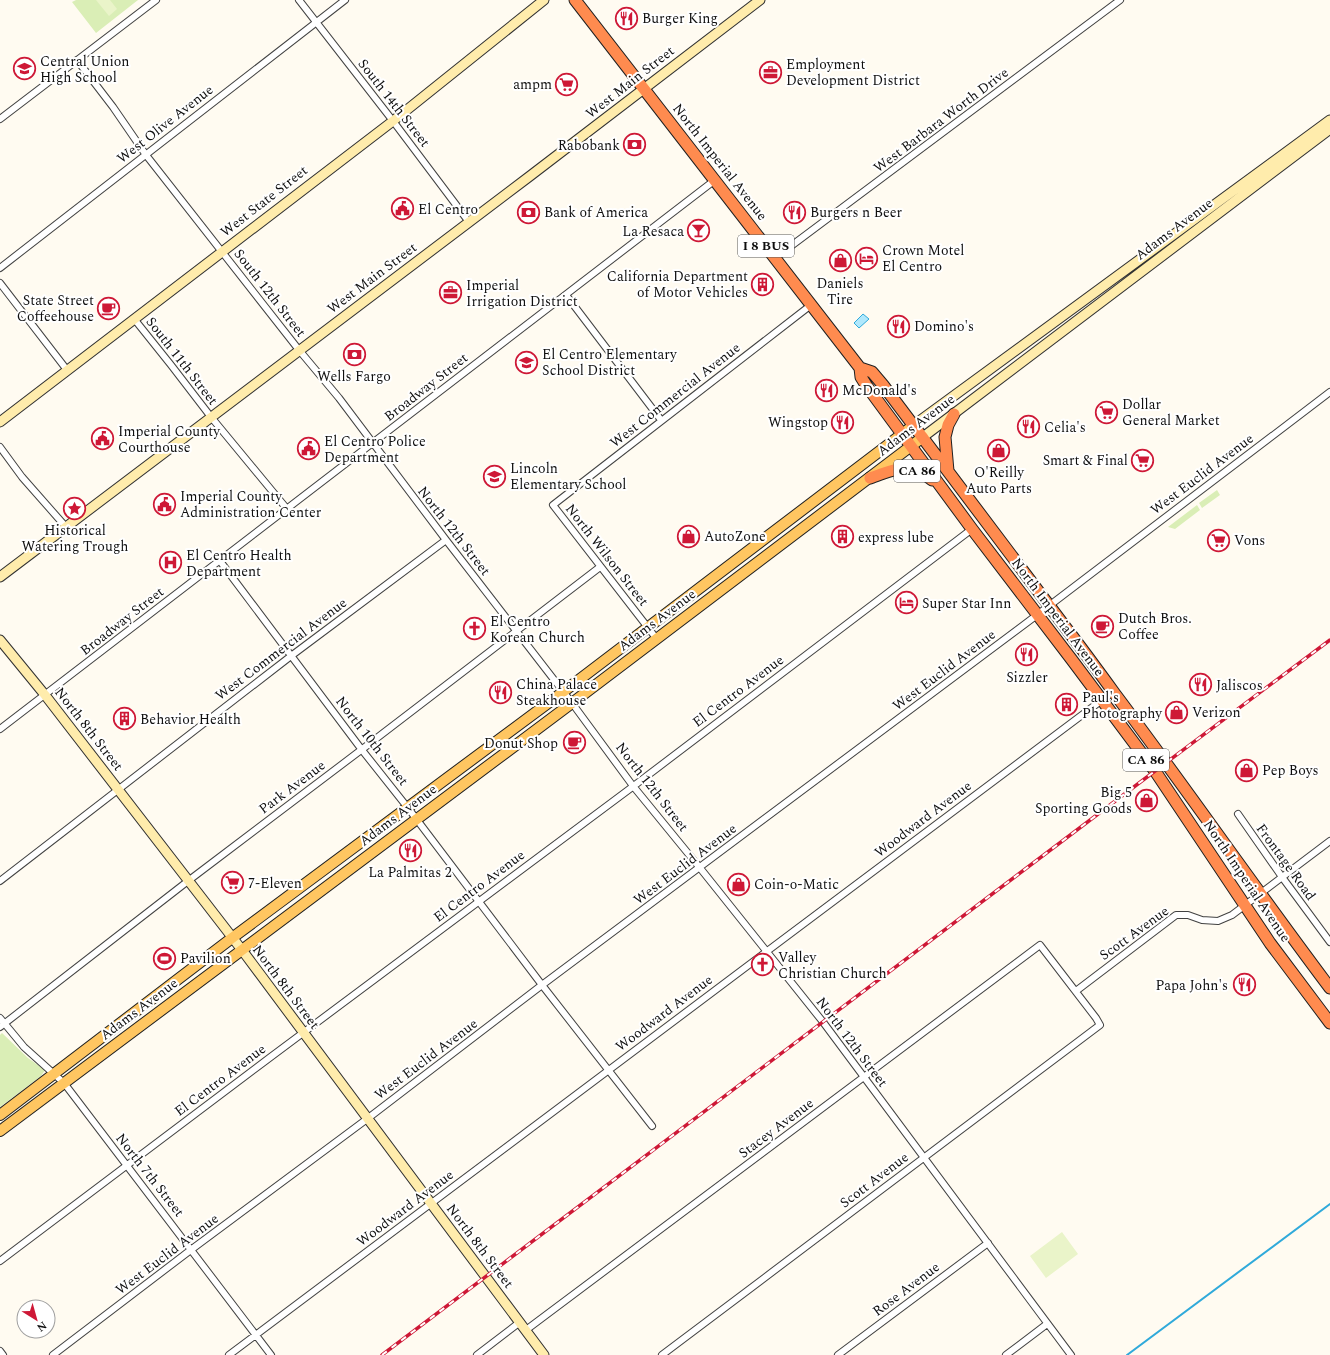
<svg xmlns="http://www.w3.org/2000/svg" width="1330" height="1355" viewBox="0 0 1330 1355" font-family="Spectral,serif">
<rect width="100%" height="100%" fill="#fffbf1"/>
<path fill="#daeeb6" d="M76 0H138L96 33 72 2Z
M1217 490 1220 495 1202 508 1199 503Z
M1197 505 1200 510 1175 529 1168 527Z
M2 1033 28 1058 45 1070 41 1076 0 1107V1035Z"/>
<path fill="#eaf4c9" d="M96 0H110L117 9 109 16Z
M1062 1232 1078 1254 1046 1278 1030 1256Z"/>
<path fill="#b0e8fc" stroke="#30aada" d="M863 314 869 319 859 328 854 323Z"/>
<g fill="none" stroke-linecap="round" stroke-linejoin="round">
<path stroke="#30aada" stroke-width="2" d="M1127 1355 1330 1204"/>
<defs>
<path id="street" d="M299 0 393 121 469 222
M77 60 113 107 146 155 299 350 339 398 446 540 572 703 633 786 700 868 823 1022 1071 1355
M0 119 156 0
M775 258 1120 0
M0 268 345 0
M0 283 67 370
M566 295 661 420
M135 320 171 365 211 417 287 509
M0 447 22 477 66 527
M220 561 362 750 408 808 542 985 652 1126
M656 638 553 505 811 305
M0 729 715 180
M1238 814 1282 877 1330 942
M0 881 291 656 446 540
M1076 991 1176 915H1188L1202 920 1218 921 1232 915 1330 841
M0 1018 24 1047 64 1083 271 1355
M0 1027 188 881 369 744 600 567
M0 1261C209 1102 421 945 631 788 745 702 858 615 972 529
M526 1330 1040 945 1096 1018 1100 1025 662 1355
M0 1351 3 1355
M53 1355 192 1249 367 1119 542 985 1037 615 1330 392
M229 1355 1114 691
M477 1355 520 1322
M838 1355 988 1243
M1006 1355 1047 1324"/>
<path id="secondary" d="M0 422 393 121 544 0
M914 425 1330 120
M923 437 1330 129
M0 577 530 176 760 0
M0 640 45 695 242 950 544 1355"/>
<path id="primary" d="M0 1115 232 938 563 692 914 425
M0 1131 572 703 923 437"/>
<path id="highway" d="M575 0 860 368 872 372 883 385 1066 628C1083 650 1099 672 1115 694 1188 791 1257 891 1330 988
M860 368 861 377 866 385 972 529 1072 660 1155 771 1270 943 1330 1023
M948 471 945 437 948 425 954 414
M870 478C894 470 909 459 932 480"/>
</defs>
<use href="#street" stroke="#424242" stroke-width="8"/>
<use href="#secondary" stroke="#313131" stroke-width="11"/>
<use href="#primary" stroke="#202020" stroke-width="12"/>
<use href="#highway" stroke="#202020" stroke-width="13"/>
<use href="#street" stroke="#fff" stroke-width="6"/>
<use href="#secondary" stroke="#ffecac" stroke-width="9"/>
<use href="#primary" stroke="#ffc661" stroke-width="10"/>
<use href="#highway" stroke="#ff8b4f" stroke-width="11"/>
<defs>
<path id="rail" d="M382 1355 1155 771 1330 640"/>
</defs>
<use href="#rail" stroke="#ce1836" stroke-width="3.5"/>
<use href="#rail" stroke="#fff" stroke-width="2" stroke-dasharray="6" stroke-linecap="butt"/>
</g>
<defs>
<symbol id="restaurant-ring" viewBox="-11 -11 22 22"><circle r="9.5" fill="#fff" stroke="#ce1836" stroke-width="1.5"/><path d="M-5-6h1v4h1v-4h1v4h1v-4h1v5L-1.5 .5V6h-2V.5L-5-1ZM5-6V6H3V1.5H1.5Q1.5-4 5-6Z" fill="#ce1836"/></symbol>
<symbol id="school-ring" viewBox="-11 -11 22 22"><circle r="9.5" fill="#fff" stroke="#ce1836" stroke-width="1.5"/><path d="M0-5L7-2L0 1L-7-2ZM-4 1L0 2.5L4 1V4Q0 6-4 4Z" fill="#ce1836"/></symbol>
<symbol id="office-ring" viewBox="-11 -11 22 22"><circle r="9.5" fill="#fff" stroke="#ce1836" stroke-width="1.5"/><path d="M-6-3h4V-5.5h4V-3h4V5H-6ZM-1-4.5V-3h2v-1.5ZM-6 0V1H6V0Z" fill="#ce1836"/></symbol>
<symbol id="supermarket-ring" viewBox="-11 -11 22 22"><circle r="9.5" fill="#fff" stroke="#ce1836" stroke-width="1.5"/><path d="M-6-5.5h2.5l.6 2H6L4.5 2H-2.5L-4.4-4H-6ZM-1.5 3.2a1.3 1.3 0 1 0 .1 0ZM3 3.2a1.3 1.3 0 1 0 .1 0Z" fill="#ce1836"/></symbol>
<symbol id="bank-ring" viewBox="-11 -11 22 22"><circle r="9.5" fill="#fff" stroke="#ce1836" stroke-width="1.5"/><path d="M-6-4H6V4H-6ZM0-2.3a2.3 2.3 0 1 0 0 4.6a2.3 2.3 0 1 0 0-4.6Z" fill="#ce1836"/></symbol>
<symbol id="civic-ring" viewBox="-11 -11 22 22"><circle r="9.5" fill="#fff" stroke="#ce1836" stroke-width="1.5"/><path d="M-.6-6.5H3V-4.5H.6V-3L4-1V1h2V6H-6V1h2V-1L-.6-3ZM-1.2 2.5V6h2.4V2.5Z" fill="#ce1836"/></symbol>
<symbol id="bar-ring" viewBox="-11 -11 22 22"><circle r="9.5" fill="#fff" stroke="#ce1836" stroke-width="1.5"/><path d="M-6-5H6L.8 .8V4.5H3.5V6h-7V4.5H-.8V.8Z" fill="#ce1836"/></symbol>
<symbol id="hotel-ring" viewBox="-11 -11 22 22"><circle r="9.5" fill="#fff" stroke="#ce1836" stroke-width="1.5"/><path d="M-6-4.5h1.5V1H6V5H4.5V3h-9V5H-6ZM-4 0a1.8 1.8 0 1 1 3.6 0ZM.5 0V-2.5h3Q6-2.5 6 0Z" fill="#ce1836"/></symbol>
<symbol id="shop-ring" viewBox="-11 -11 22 22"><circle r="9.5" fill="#fff" stroke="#ce1836" stroke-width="1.5"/><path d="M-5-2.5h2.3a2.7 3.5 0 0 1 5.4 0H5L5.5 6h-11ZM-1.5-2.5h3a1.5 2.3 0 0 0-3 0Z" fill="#ce1836"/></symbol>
<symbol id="building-ring" viewBox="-11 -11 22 22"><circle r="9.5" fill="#fff" stroke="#ce1836" stroke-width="1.5"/><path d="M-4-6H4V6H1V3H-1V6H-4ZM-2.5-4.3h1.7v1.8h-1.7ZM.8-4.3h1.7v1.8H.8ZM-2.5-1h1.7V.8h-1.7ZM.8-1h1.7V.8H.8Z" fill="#ce1836"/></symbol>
<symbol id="cafe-ring" viewBox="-11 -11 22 22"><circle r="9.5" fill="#fff" stroke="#ce1836" stroke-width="1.5"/><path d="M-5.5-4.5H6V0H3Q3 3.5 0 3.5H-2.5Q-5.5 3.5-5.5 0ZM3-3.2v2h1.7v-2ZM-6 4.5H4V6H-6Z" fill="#ce1836"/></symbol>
<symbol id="sight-ring" viewBox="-11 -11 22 22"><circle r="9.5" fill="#fff" stroke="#ce1836" stroke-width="1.5"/><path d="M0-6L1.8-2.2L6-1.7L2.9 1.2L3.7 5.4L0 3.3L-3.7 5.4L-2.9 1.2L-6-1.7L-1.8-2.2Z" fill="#ce1836"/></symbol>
<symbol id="hospital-ring" viewBox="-11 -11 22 22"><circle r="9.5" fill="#fff" stroke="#ce1836" stroke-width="1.5"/><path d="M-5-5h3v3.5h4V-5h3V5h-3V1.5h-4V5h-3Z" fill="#ce1836"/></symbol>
<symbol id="church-ring" viewBox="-11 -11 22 22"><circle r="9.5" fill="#fff" stroke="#ce1836" stroke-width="1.5"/><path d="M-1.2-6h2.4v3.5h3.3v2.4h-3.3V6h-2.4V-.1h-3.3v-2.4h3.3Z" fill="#ce1836"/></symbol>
<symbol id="stadium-ring" viewBox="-11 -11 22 22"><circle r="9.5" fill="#fff" stroke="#ce1836" stroke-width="1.5"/><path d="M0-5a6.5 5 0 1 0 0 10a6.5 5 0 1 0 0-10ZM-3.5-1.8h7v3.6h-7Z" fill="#ce1836"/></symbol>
</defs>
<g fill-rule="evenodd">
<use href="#restaurant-ring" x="614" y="6" width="25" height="25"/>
<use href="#school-ring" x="12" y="56" width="25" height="25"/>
<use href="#office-ring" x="758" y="60" width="25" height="25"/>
<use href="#supermarket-ring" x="554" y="72" width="25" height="25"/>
<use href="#bank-ring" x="622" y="132" width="25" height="25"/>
<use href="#civic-ring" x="390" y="196" width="25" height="25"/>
<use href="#bank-ring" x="516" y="200" width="25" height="25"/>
<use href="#restaurant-ring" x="782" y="200" width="25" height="25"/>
<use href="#bar-ring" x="686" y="218" width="25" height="25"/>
<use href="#hotel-ring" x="854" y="246" width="25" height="25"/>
<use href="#shop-ring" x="828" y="248" width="25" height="25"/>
<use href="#building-ring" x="750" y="272" width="25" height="25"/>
<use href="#office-ring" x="438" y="280" width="25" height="25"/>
<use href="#cafe-ring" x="96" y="296" width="25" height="25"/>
<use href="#restaurant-ring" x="886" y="314" width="25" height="25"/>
<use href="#bank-ring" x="342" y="342" width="25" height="25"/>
<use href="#school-ring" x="514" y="350" width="25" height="25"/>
<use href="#restaurant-ring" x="814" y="378" width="25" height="25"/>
<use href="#supermarket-ring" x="1094" y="400" width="25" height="25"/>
<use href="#restaurant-ring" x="830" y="410" width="25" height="25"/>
<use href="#restaurant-ring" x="1016" y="414" width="25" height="25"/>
<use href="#civic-ring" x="90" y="426" width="25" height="25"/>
<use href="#civic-ring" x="296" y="436" width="25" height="25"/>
<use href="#shop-ring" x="986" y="438" width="25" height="25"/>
<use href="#supermarket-ring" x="1130" y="448" width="25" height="25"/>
<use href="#school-ring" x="482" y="464" width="25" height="25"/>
<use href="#civic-ring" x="152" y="492" width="25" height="25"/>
<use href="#sight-ring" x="62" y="496" width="25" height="25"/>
<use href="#shop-ring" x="676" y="524" width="25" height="25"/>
<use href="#building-ring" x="830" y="524" width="25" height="25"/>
<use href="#supermarket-ring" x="1206" y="528" width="25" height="25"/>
<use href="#hospital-ring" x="158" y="550" width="25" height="25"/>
<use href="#hotel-ring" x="894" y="590" width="25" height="25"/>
<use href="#cafe-ring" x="1090" y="614" width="25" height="25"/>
<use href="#church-ring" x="462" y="616" width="25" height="25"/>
<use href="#restaurant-ring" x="1014" y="642" width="25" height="25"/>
<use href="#restaurant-ring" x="1188" y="672" width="25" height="25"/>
<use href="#restaurant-ring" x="488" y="680" width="25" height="25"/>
<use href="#building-ring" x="1054" y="692" width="25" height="25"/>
<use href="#shop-ring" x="1164" y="700" width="25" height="25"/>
<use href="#building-ring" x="112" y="706" width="25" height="25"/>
<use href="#cafe-ring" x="562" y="730" width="25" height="25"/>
<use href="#shop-ring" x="1234" y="758" width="25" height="25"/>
<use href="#shop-ring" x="1134" y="788" width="25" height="25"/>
<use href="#restaurant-ring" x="398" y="838" width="25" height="25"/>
<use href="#supermarket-ring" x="220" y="870" width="25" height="25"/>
<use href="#shop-ring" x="726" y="872" width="25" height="25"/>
<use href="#stadium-ring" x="152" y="946" width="25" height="25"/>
<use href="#church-ring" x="750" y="952" width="25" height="25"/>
<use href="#restaurant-ring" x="1232" y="972" width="25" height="25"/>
</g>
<g text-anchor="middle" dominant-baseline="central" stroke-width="4" stroke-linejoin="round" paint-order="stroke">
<g fill="#fff" stroke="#575757" stroke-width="1">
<rect x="738" y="235" width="56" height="22" rx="3"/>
<rect x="894" y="460" width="46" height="22" rx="3"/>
<rect x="1123" y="749" width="46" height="22" rx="3"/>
</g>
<g font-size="13" font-weight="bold" fill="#0f0f0f">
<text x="766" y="246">I 8 BUS</text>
<text x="917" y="471">CA 86</text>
<text x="1146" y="760">CA 86</text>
</g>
<g font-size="14" fill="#0f0f0f" stroke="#fff" text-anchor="start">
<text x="642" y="18">Burger King</text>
<text x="40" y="61">Central Union<tspan x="40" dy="16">High School</tspan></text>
<text x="786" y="64">Employment<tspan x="786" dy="16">Development District</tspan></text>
<text x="552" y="84" text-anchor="end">ampm</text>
<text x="620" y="145" text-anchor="end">Rabobank</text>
<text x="418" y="209">El Centro</text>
<text x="544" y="212">Bank of America</text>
<text x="810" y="212">Burgers n Beer</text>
<text x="684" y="231" text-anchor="end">La Resaca</text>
<text x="882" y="250">Crown Motel<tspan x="882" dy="16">El Centro</tspan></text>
<text x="748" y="276" text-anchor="end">California Department<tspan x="748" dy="16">of Motor Vehicles</tspan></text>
<text x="840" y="283" text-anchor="middle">Daniels<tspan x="840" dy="16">Tire</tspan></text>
<text x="466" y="285">Imperial<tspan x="466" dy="16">Irrigation District</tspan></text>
<text x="94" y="300" text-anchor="end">State Street<tspan x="94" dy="16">Coffeehouse</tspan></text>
<text x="914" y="326">Domino's</text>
<text x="542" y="354">El Centro Elementary<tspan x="542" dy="16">School District</tspan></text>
<text x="354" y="376" text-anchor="middle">Wells Fargo</text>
<text x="842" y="390">McDonald's</text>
<text x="1122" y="404">Dollar<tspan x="1122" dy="16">General Market</tspan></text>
<text x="828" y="422" text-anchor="end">Wingstop</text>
<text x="1044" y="427">Celia's</text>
<text x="118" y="431">Imperial County<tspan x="118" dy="16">Courthouse</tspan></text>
<text x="324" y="441">El Centro Police<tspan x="324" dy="16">Department</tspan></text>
<text x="1128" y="460" text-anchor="end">Smart &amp; Final</text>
<text x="510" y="468">Lincoln<tspan x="510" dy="16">Elementary School</tspan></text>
<text x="999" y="472" text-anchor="middle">O'Reilly<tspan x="999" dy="16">Auto Parts</tspan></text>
<text x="180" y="496">Imperial County<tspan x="180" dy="16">Administration Center</tspan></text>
<text x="75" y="530" text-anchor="middle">Historical<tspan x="75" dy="16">Watering Trough</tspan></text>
<text x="704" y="536">AutoZone</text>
<text x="858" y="537">express lube</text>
<text x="1234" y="540">Vons</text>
<text x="186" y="555">El Centro Health<tspan x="186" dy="16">Department</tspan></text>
<text x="922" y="603">Super Star Inn</text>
<text x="1118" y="618">Dutch Bros.<tspan x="1118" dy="16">Coffee</tspan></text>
<text x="490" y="621">El Centro<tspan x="490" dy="16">Korean Church</tspan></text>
<text x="1027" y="677" text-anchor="middle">Sizzler</text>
<text x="516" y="684">China Palace<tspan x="516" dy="16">Steakhouse</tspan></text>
<text x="1216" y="685">Jaliscos</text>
<text x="1082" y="697">Paul's<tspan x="1082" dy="16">Photography</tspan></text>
<text x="1192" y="712">Verizon</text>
<text x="140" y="719">Behavior Health</text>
<text x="558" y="743" text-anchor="end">Donut Shop</text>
<text x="1262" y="770">Pep Boys</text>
<text x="1132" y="792" text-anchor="end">Big 5<tspan x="1132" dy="16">Sporting Goods</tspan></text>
<text x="410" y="872" text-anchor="middle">La Palmitas 2</text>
<text x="248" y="883">7-Eleven</text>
<text x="754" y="884">Coin-o-Matic</text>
<text x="778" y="957">Valley<tspan x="778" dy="16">Christian Church</tspan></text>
<text x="180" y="958">Pavilion</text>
<text x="1228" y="985" text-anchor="end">Papa John's</text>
</g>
<g font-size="14" fill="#0f0f0f" stroke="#fff">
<text transform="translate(630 82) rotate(-38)">West Main Street</text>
<text transform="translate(394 103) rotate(52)">South 14th Street</text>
<text transform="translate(941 120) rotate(-37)">West Barbara Worth Drive</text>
<text transform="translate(165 124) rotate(-38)">West Olive Avenue</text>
<text transform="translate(720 162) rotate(52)">North Imperial Avenue</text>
<text transform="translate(264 201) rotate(-38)">West State Street</text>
<text transform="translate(1174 229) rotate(-37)">Adams Avenue</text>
<text transform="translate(372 278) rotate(-37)">West Main Street</text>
<text transform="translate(270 293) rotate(52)">South 12th Street</text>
<text transform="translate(182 361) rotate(52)">South 11th Street</text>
<text transform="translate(426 387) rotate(-38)">Broadway Street</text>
<text transform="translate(675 395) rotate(-38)">West Commercial Avenue</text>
<text transform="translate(916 425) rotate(-37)">Adams Avenue</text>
<text transform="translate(1202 474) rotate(-37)">West Euclid Avenue</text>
<text transform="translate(454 531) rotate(52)">North 12th Street</text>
<text transform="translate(607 555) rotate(52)">North Wilson Street</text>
<text transform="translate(1058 617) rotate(53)">North Imperial Avenue</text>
<text transform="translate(657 620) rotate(-37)">Adams Avenue</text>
<text transform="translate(122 621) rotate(-38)">Broadway Street</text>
<text transform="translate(281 649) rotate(-37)">West Commercial Avenue</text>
<text transform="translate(944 670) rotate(-37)">West Euclid Avenue</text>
<text transform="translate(738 691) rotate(-37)">El Centro Avenue</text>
<text transform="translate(89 729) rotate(52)">North 8th Street</text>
<text transform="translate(372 741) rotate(52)">North 10th Street</text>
<text transform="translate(292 787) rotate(-37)">Park Avenue</text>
<text transform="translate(652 787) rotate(52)">North 12th Street</text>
<text transform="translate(398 815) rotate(-37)">Adams Avenue</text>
<text transform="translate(923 819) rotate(-37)">Woodward Avenue</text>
<text transform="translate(1286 862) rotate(54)">Frontage Road</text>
<text transform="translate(685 864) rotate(-37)">West Euclid Avenue</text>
<text transform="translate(1247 881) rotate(56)">North Imperial Avenue</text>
<text transform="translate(479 886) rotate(-37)">El Centro Avenue</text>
<text transform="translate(1134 933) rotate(-36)">Scott Avenue</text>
<text transform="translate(286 987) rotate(53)">North 8th Street</text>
<text transform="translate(139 1009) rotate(-37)">Adams Avenue</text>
<text transform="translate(664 1013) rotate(-37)">Woodward Avenue</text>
<text transform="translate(852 1042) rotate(53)">North 12th Street</text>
<text transform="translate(426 1059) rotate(-37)">West Euclid Avenue</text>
<text transform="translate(220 1080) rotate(-37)">El Centro Avenue</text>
<text transform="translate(776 1128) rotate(-37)">Stacey Avenue</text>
<text transform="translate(150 1175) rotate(52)">North 7th Street</text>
<text transform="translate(874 1180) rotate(-37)">Scott Avenue</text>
<text transform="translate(405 1208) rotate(-37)">Woodward Avenue</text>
<text transform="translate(480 1246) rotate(53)">North 8th Street</text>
<text transform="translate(167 1254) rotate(-37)">West Euclid Avenue</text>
<text transform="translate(906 1289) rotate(-37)">Rose Avenue</text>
</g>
</g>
<g transform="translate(36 1319) rotate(143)"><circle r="19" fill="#ffffff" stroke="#9f9f9f"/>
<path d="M0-3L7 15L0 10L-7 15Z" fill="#ce1836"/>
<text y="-6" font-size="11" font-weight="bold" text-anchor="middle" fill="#0f0f0f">N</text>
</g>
</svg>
